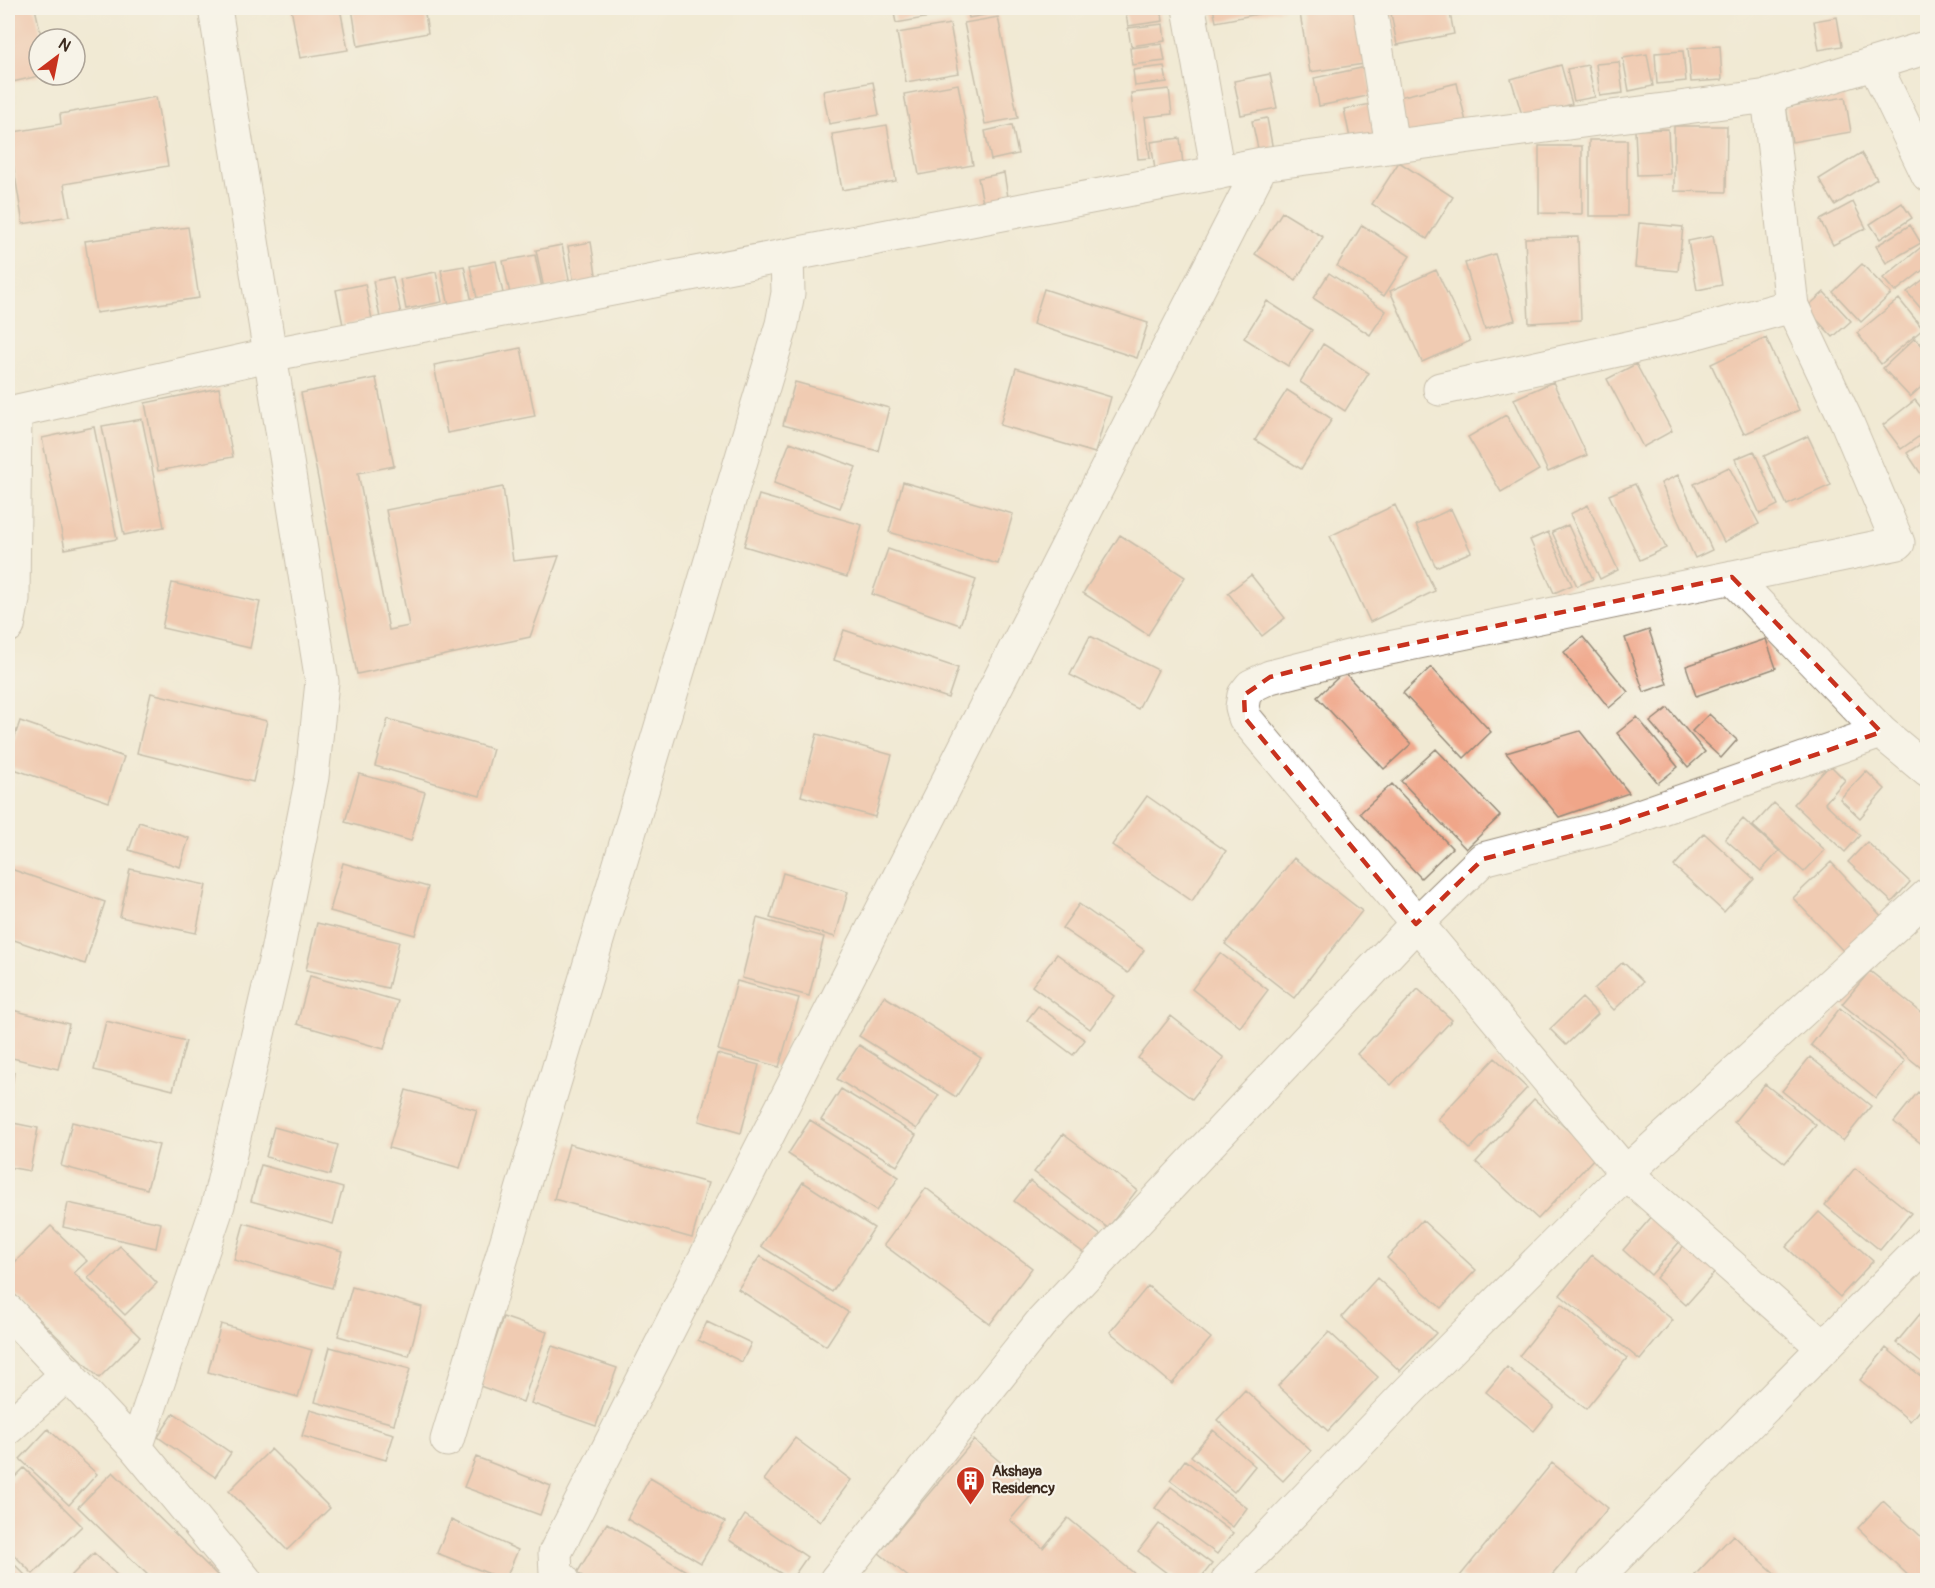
<svg xmlns="http://www.w3.org/2000/svg" width="1935" height="1588" viewBox="0 0 1935 1588" font-family="Pangolin,sans-serif">
<rect width="100%" height="100%" fill="#f7f3e8"/>
<filter id="ink" filterUnits="userSpaceOnUse"><feTurbulence type="fractalNoise" baseFrequency=".0167" numOctaves="2"/><feDisplacementMap in="SourceGraphic" scale="12" xChannelSelector="R" yChannelSelector="G"/><feConvolveMatrix kernelMatrix="1 2 1 2 8 2 1 2 1" color-interpolation-filters="sRGB"/></filter>
<filter id="wash" filterUnits="userSpaceOnUse"><feTurbulence type="fractalNoise" baseFrequency=".008" numOctaves="4" result="noise"/><feDisplacementMap in="SourceGraphic" scale="24" xChannelSelector="R" yChannelSelector="G"/><feGaussianBlur stdDeviation="1.35" result="paint"/><feColorMatrix in="noise" values="0 0 0 0 0 0 0 0 0 0 0 0 0 0 0 0 0 1.4 0 .05"/><feComposite in="paint" operator="in"/></filter>
<g filter="url(#wash)">
<rect width="100%" height="100%" fill="#f1ead4"/>
<g id="blocks">
<path fill="#f0a689" d="M8 8H35L42 39H39V76L8 83Z
M291 8H340L348 50 300 58Z
M352 8H424L428 33 358 46Z
M893 8H941L942 15 896 23Z
M967 8H1017V9L969 18Z
M1125 8H1161L1163 21 1128 26Z
M1213 8H1284V9L1216 22Z
M1299 8H1362L1371 63 1310 72Z
M1390 8H1449L1454 34 1397 45Z
M998 17 1018 118 985 124 964 23Z
M1837 17 1842 46 1819 50 1814 21Z
M950 24 959 73 906 82 897 33Z
M1163 24 1165 41 1131 46 1128 28Z
M75 43 82 68 75 69Z
M1162 44 1165 61 1132 65 1130 48Z
M1720 46 1722 80 1691 82 1688 48Z
M1683 51 1686 81 1657 84 1655 53Z
M1647 54 1653 86 1629 91 1623 58Z
M1619 62 1623 93 1600 96 1596 64Z
M1561 65 1572 104 1523 118 1511 79Z
M1588 65 1595 97 1574 101 1567 69Z
M1164 66 1167 82 1135 86 1133 70Z
M1366 67 1372 95 1319 106 1314 78Z
M1270 74 1277 108 1241 115 1234 81Z
M873 82 879 115 829 124 823 91Z
M1457 83 1466 122 1407 135 1399 97Z
M958 84 973 165 919 175 904 94Z
M1169 89 1172 114 1145 117 1150 158 1138 159 1131 93Z
M156 97 168 166 64 184 70 216 23 224 8 133 61 124 60 114Z
M1845 97 1851 132 1792 142 1786 107Z
M1371 104 1378 137 1351 143 1344 109Z
M1267 118 1273 150 1259 153 1252 121Z
M887 125 896 181 842 190 832 134Z
M1012 125 1018 154 991 160 985 131Z
M1674 126H1727L1726 192 1674 191Z
M1668 129 1670 174 1637 175 1635 130Z
M1180 138 1184 173 1156 177 1151 142Z
M1589 140H1627V216H1589Z
M1539 146H1582V214L1539 213Z
M1861 153 1877 179 1835 205 1819 179Z
M1399 162 1453 197 1427 239 1372 204Z
M1004 173 1009 203 984 208 978 178Z
M1853 202 1866 228 1833 245 1820 220Z
M1902 203 1912 218 1880 239 1870 224Z
M1282 212 1323 237 1296 280 1255 254Z
M1639 223 1683 227 1678 271 1635 267Z
M1362 225 1410 256 1384 296 1337 266Z
M1910 225 1921 243 1886 263 1876 246Z
M188 227 199 298 96 313 85 241Z
M1713 236 1722 285 1697 290 1688 241Z
M1578 237 1581 320 1529 323 1525 238Z
M591 242 597 281 574 284 568 246Z
M1925 244 1928 248V266L1895 292 1883 278Z
M562 245 570 284 544 289 536 250Z
M1495 254 1515 320 1485 329 1465 263Z
M535 255 542 288 510 294 503 261Z
M496 261 503 293 477 298 470 266Z
M1862 264 1891 294 1861 322 1833 292Z
M464 266 472 302 449 306 441 270Z
M1436 270 1470 341 1422 362 1390 291Z
M436 272 442 302 406 309 400 279Z
M1329 273 1386 311 1370 335 1313 298Z
M1928 276V317L1907 292Z
M393 277 401 314 380 318 373 281Z
M365 284 372 319 343 325 336 290Z
M1044 289 1148 323 1137 358 1033 324Z
M1824 292 1851 321 1833 337 1806 308Z
M1899 299 1923 329 1881 364 1857 333Z
M1267 301 1312 330 1288 366 1244 338Z
M1766 338 1799 410 1744 434 1711 364Z
M1915 338 1928 352V381L1910 397 1883 368Z
M1323 344 1369 373 1345 411 1300 382Z
M521 348 535 416 447 433 434 365Z
M1636 364 1672 431 1643 447 1607 379Z
M1016 368 1111 397 1095 453 1000 425Z
M376 378 394 466 358 473 389 630 409 626 386 510 503 487 513 561 559 556 530 637 357 674 301 393Z
M795 382 889 408 878 451 783 425Z
M1553 382 1587 455 1548 472 1514 399Z
M219 388 233 457 158 471 145 403Z
M1287 390 1332 419 1301 469 1255 440Z
M1915 400 1928 416V430L1901 449 1883 425Z
M1506 415 1539 470 1501 492 1468 437Z
M142 419 164 527 124 535 102 426Z
M94 427 117 539 65 549 42 438Z
M1808 436 1831 485 1787 505 1764 456Z
M1928 439V473L1923 477 1907 453Z
M790 442 856 467 840 508 774 483Z
M1754 451 1778 505 1760 514 1735 459Z
M1729 467 1759 524 1724 542 1694 484Z
M1678 475 1712 550 1695 558 1661 483Z
M903 482 1013 514 998 564 889 532Z
M1635 484 1666 548 1640 560 1609 495Z
M759 495 862 525 847 577 744 546Z
M1395 505 1435 591 1370 622 1330 536Z
M1588 505 1618 570 1600 579 1570 514Z
M1451 509 1471 552 1436 567 1416 525Z
M1568 525 1593 579 1577 586 1552 532Z
M1548 532 1572 585 1554 593 1530 540Z
M1120 535 1185 577 1148 635 1083 593Z
M888 549 976 580 960 625 872 594Z
M1251 575 1285 618 1262 636 1228 593Z
M172 583 260 602 250 648 162 628Z
M844 630 958 668 948 698 834 660Z
M1649 630 1667 684 1644 692 1625 638Z
M1090 636 1158 670 1138 709 1070 675Z
M1583 637 1628 692 1609 708 1564 652Z
M1766 639 1776 668 1696 696 1686 666Z
M1431 667 1491 732 1464 758 1403 693Z
M1344 672 1411 744 1384 769 1317 697Z
M151 693 267 721 253 782 137 753Z
M1668 708 1705 752 1688 767 1650 722Z
M1709 714 1737 740 1721 758 1692 731Z
M1637 717 1678 767 1658 783 1617 733Z
M388 719 493 749 480 796 375 766Z
M20 721 124 757 109 802 8 767V757Z
M1580 731 1629 793 1559 817 1506 753Z
M817 734 892 755 875 817 801 796Z
M1436 749 1500 816 1466 849 1401 781Z
M1830 765 1845 780 1825 803 1860 835 1845 852 1794 804Z
M1866 771 1885 789 1860 818 1840 799Z
M359 774 425 792 411 841 345 822Z
M1392 784 1452 848 1421 878 1360 813Z
M1147 796 1226 851 1192 901 1112 845Z
M1774 803 1825 850 1804 872 1753 826Z
M1743 819 1779 851 1761 871 1725 839Z
M139 822 189 838 180 867 129 850Z
M1704 833 1754 879 1724 912 1674 866Z
M1867 842 1910 882 1892 902 1848 862Z
M1294 858 1362 911 1294 998 1225 944Z
M1831 862 1884 919 1846 954 1793 898Z
M343 863 428 887 415 935 330 911Z
M8 868 105 902 85 964 8 938Z
M130 869 206 885 196 933 120 917Z
M783 873 848 892 835 937 770 918Z
M1079 904 1144 950 1128 973 1062 928Z
M757 918 824 937 809 996 742 978Z
M317 923 399 942 388 988 306 970Z
M1220 953 1268 990 1240 1027 1192 989Z
M1057 954 1114 996 1090 1029 1032 986Z
M1623 962 1643 982 1614 1010 1594 989Z
M1870 971 1928 1018V1067L1925 1071 1842 1004Z
M310 976 398 1001 384 1049 297 1024Z
M737 981 799 998 779 1067 718 1050Z
M1418 989 1452 1020 1391 1085 1357 1054Z
M884 996 981 1058 956 1097 859 1036Z
M1582 998 1598 1014 1566 1045 1550 1029Z
M1038 1006 1085 1040 1073 1055 1027 1020Z
M1840 1008 1905 1061 1876 1098 1811 1045Z
M8 1009 69 1024 58 1069 8 1057Z
M1171 1016 1224 1058 1192 1099 1138 1058Z
M106 1021 186 1041 173 1090 94 1070Z
M859 1045 939 1095 917 1129 837 1079Z
M717 1054 759 1065 741 1133 699 1121Z
M1810 1057 1871 1106 1843 1141 1782 1091Z
M1495 1058 1527 1088 1470 1149 1438 1119Z
M8 1071 14 1072 9 1107H8Z
M1765 1084 1816 1125 1785 1163 1734 1122Z
M841 1089 916 1135 897 1166 821 1120Z
M406 1090 477 1110 460 1168 389 1148Z
M1918 1092 1928 1100V1149L1894 1122Z
M1534 1099 1596 1156 1538 1219 1476 1162Z
M810 1120 899 1177 876 1211 788 1154Z
M8 1122 38 1128 30 1171 8 1167Z
M72 1122 159 1145 147 1189 61 1166Z
M274 1127 338 1145 330 1175 266 1157Z
M1063 1134 1137 1190 1108 1228 1034 1172Z
M569 1144 708 1183 692 1238 554 1199Z
M261 1165 343 1188 333 1224 251 1201Z
M1855 1168 1911 1213 1880 1250 1825 1205Z
M1030 1181 1103 1237 1088 1256 1014 1201Z
M803 1182 874 1228 832 1292 761 1246Z
M926 1188 1032 1268 990 1324 884 1245Z
M68 1203 161 1223 156 1248 63 1227Z
M1819 1212 1873 1261 1840 1297 1786 1247Z
M1654 1214 1682 1239 1651 1275 1623 1250Z
M1422 1220 1476 1270 1441 1308 1387 1258Z
M244 1223 342 1251 332 1288 234 1260Z
M51 1226 87 1261 74 1273 140 1337 99 1378 8 1288V1269Z
M1686 1243 1717 1270 1686 1305 1656 1278Z
M120 1246 157 1283 125 1315 88 1278Z
M1592 1255 1673 1320 1640 1360 1560 1295Z
M760 1256 848 1312 826 1346 738 1289Z
M1377 1278 1436 1333 1400 1371 1342 1317Z
M1148 1286 1211 1338 1172 1384 1110 1332Z
M352 1287 422 1307 409 1356 338 1336Z
M1561 1304 1627 1358 1586 1409 1519 1356Z
M1926 1307 1928 1308V1368L1896 1343Z
M503 1317 547 1332 523 1402 480 1386Z
M707 1322 751 1343 742 1362 698 1340Z
M221 1324 312 1350 298 1397 208 1372Z
M1329 1332 1378 1377 1328 1431 1278 1386Z
M552 1346 617 1368 596 1426 531 1403Z
M330 1347 410 1369 394 1424 315 1402Z
M1886 1348 1928 1382V1400L1910 1421 1860 1380Z
M1507 1367 1554 1406 1534 1431 1486 1392Z
M1245 1390 1311 1451 1283 1481 1217 1420Z
M310 1410 394 1434 386 1460 302 1436Z
M174 1413 231 1453 215 1477 158 1437Z
M48 1429 97 1474 69 1505 20 1459Z
M1213 1430 1255 1466 1234 1492 1191 1456Z
M795 1438 851 1480 820 1522 764 1480Z
M974 1440 1035 1491 1010 1520 1043 1548 1068 1518 1142 1580H912L879 1553Z
M271 1449 330 1508 287 1550 229 1491Z
M476 1457 551 1486 540 1515 464 1487Z
M1185 1460 1247 1508 1233 1527 1170 1480Z
M1552 1463 1608 1508 1548 1580H1466L1460 1576Z
M24 1468 82 1526 33 1574 8 1549V1484Z
M113 1472 222 1580H153L78 1507Z
M650 1478 725 1522 701 1563 627 1519Z
M1171 1487 1233 1533 1217 1554 1155 1508Z
M1883 1501 1928 1543V1580H1913L1858 1528Z
M745 1515 807 1557 791 1580 729 1540Z
M451 1520 518 1550 505 1580 437 1553Z
M607 1523 701 1580H589L577 1573Z
M1159 1524 1212 1564 1199 1580H1176L1138 1551Z
M1733 1535 1782 1580H1701L1695 1575Z
M94 1553 122 1580H67Z
M8 1558 29 1579 27 1580H8Z"/>
</g>
</g>
<g filter="url(#ink)">
<use href="#blocks" fill-opacity="0" stroke="#968a79" stroke-width="1.5"/>
<g fill="none" stroke-linecap="round" stroke-linejoin="round">
<defs>
<path id="minor" d="M1189 8 1218 173
M1370 8 1392 146
M1875 65 1928 175
M1768 96 1792 306 1846 420 1898 543 1360 654 1270 677 1251 686 1244 695 1242 707 1245 718 1626 1173 1824 1348
M1440 389 1682 336 1792 306
M8 413 269 355 1262 164 1768 96 1928 47
M1732 577 1881 732
M8 626 13 599 15 412
M8 1311 136 1448 245 1580
M8 1428 68 1373
M447 1440C556 1067 673 697 782 324L788 293 787 256
M136 1448 218 1205 276 957 312 777 322 682 215 8
M563 1580 556 1573 555 1553 1262 164
M836 1580 1040 1324 1416 924 1483 859 1610 826 1881 732 1928 771
M1228 1580 1408 1392 1626 1173 1928 895
M1594 1580 1928 1242"/>
</defs>
<use href="#minor" stroke="#968a79" stroke-width="35"/>
<use href="#minor" stroke="#fff" stroke-width="33"/>
</g>
</g>
<path d="M0 0H1935V1588H0ZM1732 577 1881 732 1610 826 1483 859 1416 924 1245 718 1244 695 1270 677 1360 654Z" fill="#f1ead4" fill-opacity=".55" fill-rule="evenodd"/>
<path fill="none" stroke="#c8321e" stroke-width="4.5" stroke-dasharray="12 8" stroke-linejoin="round" d="M1732 577 1881 732 1610 826 1483 859 1416 924 1245 718 1244 695 1270 677 1360 654Z"/>
<defs>
<symbol id="building-pin" viewBox="-11 -11 22 30"><path d="M0 17L-7.5 6A9.5 9.5 0 1 1 7.5 6Z" fill="#c8321e" stroke="#f7f3e8"/><path d="M-4-6H4V6H1V3H-1V6H-4ZM-2.5-4.3h1.7v1.8h-1.7ZM.8-4.3h1.7v1.8H.8ZM-2.5-1h1.7V.8h-1.7ZM.8-1h1.7V.8H.8Z" fill="#fff"/></symbol>
</defs>
<g fill-rule="evenodd">
<use href="#building-pin" x="954" y="1464" width="33" height="45"/>
</g>
<g text-anchor="middle" dominant-baseline="central" stroke-width="4.5" stroke-linejoin="round" paint-order="stroke">
<g font-size="15" font-weight="bold" fill="#3b2a1e" stroke="#f7f3e8" text-anchor="start">
<text x="992" y="1471">Akshaya<tspan x="992" dy="17">Residency</tspan></text>
</g>
</g>
<rect width="1935" height="1588" fill="none" stroke="#f7f3e8" stroke-width="30"/>
<g transform="translate(57 57) rotate(32)"><circle r="28" fill="#f7f3e8" stroke="#aca397" stroke-width="1.5"/>
<path d="M0-4.5L10 22L0 15L-10 22Z" fill="#c8321e"/>
<text y="-9" font-size="16" font-weight="bold" text-anchor="middle" fill="#3b2a1e">N</text>
</g>
</svg>
